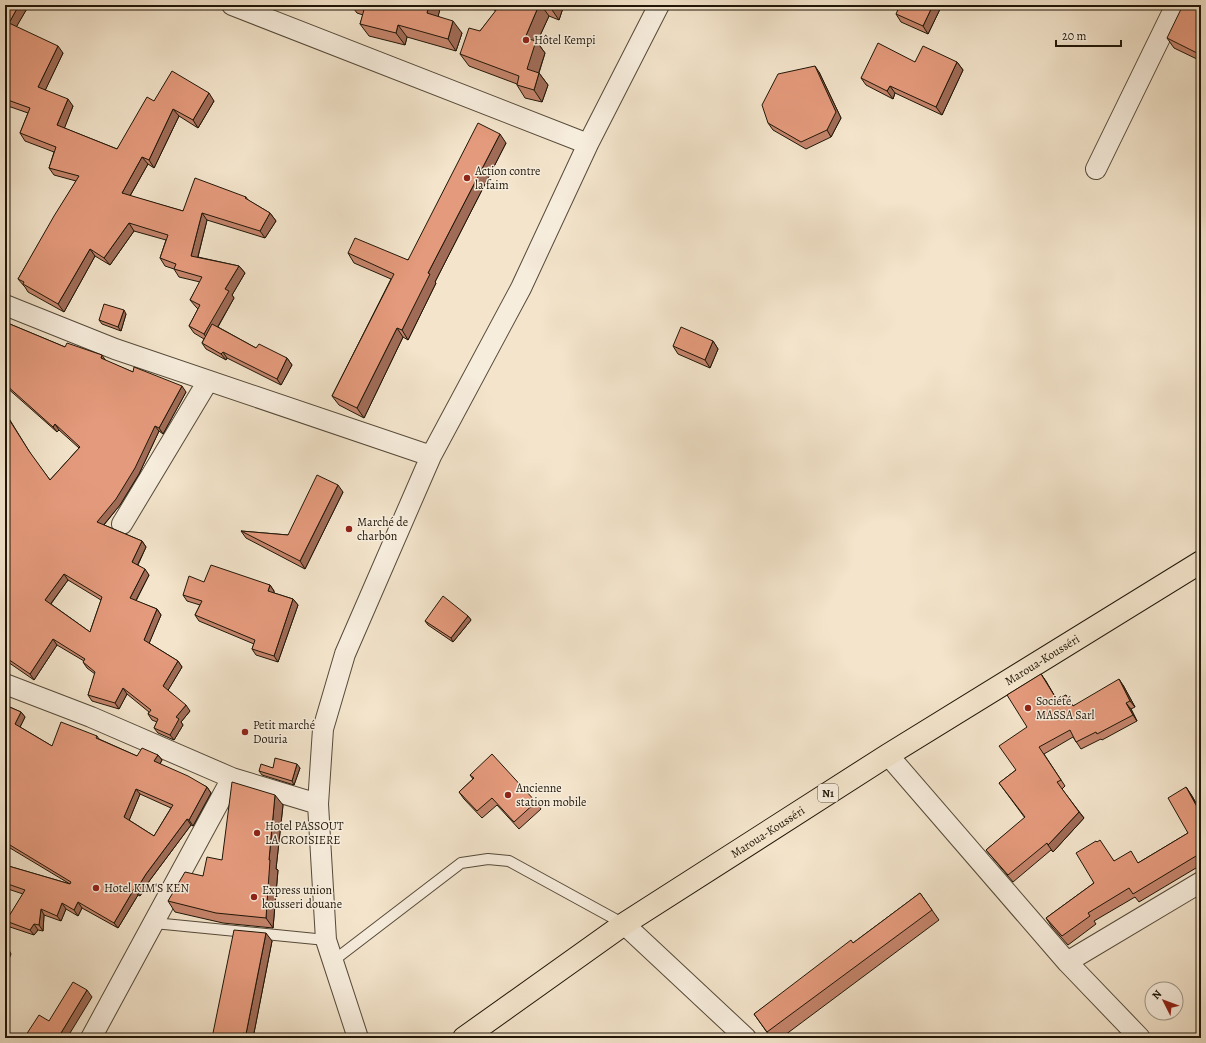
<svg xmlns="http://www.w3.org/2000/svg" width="1206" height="1043" viewBox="0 0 1206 1043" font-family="Alegreya,serif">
<rect width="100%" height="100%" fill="#f3e4cb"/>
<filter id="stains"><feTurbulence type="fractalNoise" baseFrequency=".005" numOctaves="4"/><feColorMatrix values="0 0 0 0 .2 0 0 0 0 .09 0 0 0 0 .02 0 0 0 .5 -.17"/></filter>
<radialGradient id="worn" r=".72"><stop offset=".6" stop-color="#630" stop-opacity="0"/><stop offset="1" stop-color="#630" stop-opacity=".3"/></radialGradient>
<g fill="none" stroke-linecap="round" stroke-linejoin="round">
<defs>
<path id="service" d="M154 923 326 940
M333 961 461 863 488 859 509 861 624 924"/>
<path id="minor" d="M232 5 588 144
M1096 169 1176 5
M5 305 115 349 431 456
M122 524 208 381
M5 684 91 717 232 778 318 804
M888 755 1067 962 1140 1038
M624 924 746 1038
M1067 962 1201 882
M91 1038 232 778
M358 1038 326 940 318 804 323 729 345 654 431 456 521 288 588 144 659 5"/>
<g id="trunk">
<path id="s1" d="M464 1038 624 924 888 755 1201 562"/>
</g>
</defs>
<use href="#service" stroke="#554a39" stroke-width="12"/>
<use href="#minor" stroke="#554a39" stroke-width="22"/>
<use href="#trunk" stroke="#201608" stroke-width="24"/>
<use href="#service" stroke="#f7eddd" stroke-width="10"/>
<use href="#minor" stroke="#f7eddd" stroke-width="20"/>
<use href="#trunk" stroke="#f3e4cb" stroke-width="22"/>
</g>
<path fill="#c4846b" stroke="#201608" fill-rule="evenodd" d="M5 5H29L16 27 63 53 45 90 73 106 64 128 117 149 154 101H214L198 128 179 116 154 168 148 164 130 196 183 211 246 197 248 200 270 213 276 221 265 238 207 220 198 257 239 266 245 273 232 295 234 298 218 327 256 348 287 358 292 365 281 385 227 358 226 360 206 349 202 343 204 339 194 333 189 326 198 309 196 307 190 300 200 282 179 277 174 269 165 266 160 258 166 240 134 231 110 265 95 256 64 312 28 292 25 287 24 286 18 279 76 181 54 175 49 168 54 152 25 141 20 133 28 113 5 105Z
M351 5H441L438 16 462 33 456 51 407 37 405 45 369 36 360 24 363 15 357 13Z
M491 5H564L559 20 549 16 537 42 545 53 539 73 548 85 542 102 525 98 517 85V84L469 66 460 54 480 31 496 11 494 10Z
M942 5 928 34 901 22 896 14Z
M1201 5V61L1174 48 1167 38Z
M915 62H957L963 70 942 115 895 93 893 99 866 85 861 78Z
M819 72 841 118 831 137 806 149 773 130 768 123Z
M506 143 435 282 436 283 408 340 403 337 364 418 339 405 332 396 391 279 354 263 348 253 408 260Z
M126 314 121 331 102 324 99 320Z
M5 322 65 347 106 361 133 372 186 392 163 434 159 431 139 474 120 505 104 525 142 541 146 547 138 565 149 575 136 601 157 609 161 615 149 643 178 661 182 667 168 690 190 711 181 722 183 725 174 740 158 733 154 728 157 722 152 720 148 714 149 712 127 694 119 709 92 701 88 695 95 674 87 668 83 662 84 661 57 645 34 680 5 660V412L32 456 50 480 79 448 59 430 57 432 5 386ZM68 580 101 600 90 632 51 604Z
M713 341 718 349 710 368 678 354 673 346Z
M343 492 305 569 246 538 241 531 288 535Z
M204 582 270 585 274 591V593L293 599 298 605 278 662 256 655 252 649 254 644 199 621 195 615 200 605 187 601 183 595Z
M468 616 471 620 453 642 428 625 425 621Z
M1041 674 1057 700 1066 695 1073 706 1123 685 1135 707 1131 709 1137 721 1102 740 1101 739 1081 749 1073 737 1044 754 1065 786 1062 789 1084 818 1053 852 1051 850 1013 882 991 856 986 850 1025 818 999 783 1016 770 1027 727Z
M5 705 21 712 25 717 20 727 52 746 97 736 99 739 137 756 158 755 162 760 160 764 207 787 211 793 193 826 191 825 150 880 140 896 138 895 118 928 82 908 78 916 66 909 61 921 44 915 43 931 38 930 34 935 10 927 6 921 23 894 5 888V865L70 884 5 845ZM140 794 171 808 154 836 129 820Z
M273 768H300L294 785 262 775 259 771Z
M470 775 536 802 541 809 519 829 497 805 482 818 464 799 459 792 473 779Z
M1186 787 1192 796 1201 812V865L1139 902 1135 897 1094 921 1096 924 1068 945 1052 927 1046 918 1094 883 1097 842 1114 861 1138 863 1188 833Z
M283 805 276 869 278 870 273 928 223 923 175 912 168 901 203 876 222 860Z
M920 893 939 920 781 1038H771L754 1014 853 943Z
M272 941 253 1038H212Z"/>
<path fill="#a06c57" stroke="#201608" d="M19 5H29L14 31 9 23Z
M429 5H441L436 25 427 13Z
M539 5H541L549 16 537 42 545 53 536 81 527 69 525 38Z
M551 5H564L559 20 550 7Z
M933 5H942L928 34 923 26Z
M453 21 462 33 456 51 448 39Z
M398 25 407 37 405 45 396 33Z
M58 46 63 53 43 95 38 87Z
M957 62 963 70 942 115 936 107Z
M815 66 819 72 841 118 831 137 827 130Z
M539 73 548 85 542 102 534 90Z
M890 86 895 93 893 99 887 91Z
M209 93 214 101 198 128 193 120Z
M68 99 73 106 63 132 57 125Z
M173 109 179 116 154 168 149 160Z
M500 134 506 143 435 282 436 283 408 340 402 330 428 273Z
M142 157 148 164 127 201 122 193Z
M202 213 207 220 196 264 191 256Z
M270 213 276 221 265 238 260 231Z
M129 223 134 231 110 265 104 258Z
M90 249 95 256 64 312 58 304Z
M239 266 245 273 232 295 234 298 209 342 204 334 225 289Z
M124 310 126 314 121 331 118 327Z
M397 328 403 337 364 418 357 408Z
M713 341 718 349 710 368 705 360Z
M223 352 227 358 226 360 221 354Z
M102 355 106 361 101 358Z
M287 358 292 365 281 385 277 379Z
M182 386 186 392 163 434 159 428Z
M55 424 59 430 57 432 53 427Z
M155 426 159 431 139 474 120 505 101 528 97 522Z
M338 485 343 492 305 569 300 561Z
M142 541 146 547 136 568 132 562Z
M145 569 149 575 134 604 130 598Z
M64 574 68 580 49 606 45 600Z
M270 585 274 591 273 597 268 591Z
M293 599 298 605 278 662 274 656Z
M157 609 161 615 148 646 144 640Z
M468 616 471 620 453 642 451 638Z
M53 639 57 645 34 680 30 674Z
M178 661 182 667 167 692 163 686Z
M1041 674 1046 681 1061 707 1057 700Z
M1119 679 1123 685 1135 707 1130 701Z
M123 688 127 694 119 709 115 703Z
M1126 703 1131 709 1137 721 1133 715Z
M186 705 190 711 181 722 183 725 174 740 170 735 176 717Z
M21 712 25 717 19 729 15 724Z
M158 755 162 760 158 767 154 761Z
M297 764 300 768 294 785 292 781Z
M207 787 211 793 193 826 189 820Z
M1186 787 1192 796 1201 812V814Z
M136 789 140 794 128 823 124 817Z
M275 795 283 805 276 869 278 870 273 928 266 918 269 860Z
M1079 812 1084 818 1053 852 1048 845Z
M187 819 191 825 150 880 140 896 136 890 146 874Z
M134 889 138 895 118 928 114 923Z
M78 902 82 908 78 916 74 910Z
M62 903 66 909 61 921 57 916Z
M41 909 44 915 43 931 39 925Z
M34 924 38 930 34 935 30 930Z
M266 933 272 941 253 1038H249L246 1034Z
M9 950 11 954 5 969V958Z
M87 990 92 997 67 1038H58Z
M243 1033 246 1038H242Z"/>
<path fill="#e49a7c" stroke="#201608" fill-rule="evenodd" d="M5 5H19L9 23 58 46 38 87 68 99 57 125 117 149 147 97 154 101 172 71 209 93 193 120 173 109 149 160 142 157 122 193 183 211 195 178 246 197 245 198 270 213 260 231 202 213 191 256 239 266 225 289 229 291 204 334 189 326 200 305 190 300 202 277 174 269 176 264 160 258 168 235 129 223 104 258 90 249 58 304 23 284 24 282 18 279 54 216 79 176 49 168 56 147 20 133 30 108 5 99Z
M363 5H429L427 13 453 21 448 39 398 25 396 33 360 24 365 6Z
M500 5H539L525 38 536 41 527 69 539 73 534 90 517 85 519 76 460 54 469 28 480 31Z
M544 5H551L550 7Z
M900 5H933L923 26 896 14Z
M1183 5H1201V55L1167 38Z
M878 43 915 62 923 46 957 62 936 107 890 86 887 91 861 78Z
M815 66 836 112 827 130 801 142 768 123 762 105 778 74Z
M478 123 500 134 428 273 430 274 402 330 397 328 357 408 332 396 394 274 348 253 355 238 408 260Z
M104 304 124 310 118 327 99 320Z
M5 322 65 347 67 343 102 355 101 358 133 372 134 367 182 386 159 428 155 426 135 468 116 499 97 522 142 541 132 562 145 569 130 598 157 609 144 640 178 661 163 686 186 705 176 717 179 719 170 735 154 728 158 719 148 714 151 710 123 688 115 703 88 695 95 672 83 662 85 659 53 639 30 674 5 657V413L29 451 50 480 80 447 55 424 53 427 5 384ZM64 574 102 597 90 632 45 600Z
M212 324 256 348 259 344 287 358 277 379 223 352 221 354 202 343Z
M681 327 713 341 705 360 673 346Z
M317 475 338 485 300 561 241 531 288 535Z
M211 565 270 585 268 591 293 599 274 656 252 649 255 640 195 615 202 601 183 595 189 576 204 582Z
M443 596 468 616 451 638 425 621Z
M1041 674 1057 700 1066 695 1073 706 1119 679 1130 701 1126 703 1133 715 1097 734 1096 732 1076 742 1070 730 1039 747 1061 780 1057 782 1079 812 1048 845 1047 843 1008 875 986 850 1025 817 999 783 1016 770 999 746 1027 727 1007 695Z
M5 705 21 712 15 724 52 746 61 722 97 736 96 738 137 756 142 748 158 755 154 761 188 776 207 787 189 820 187 819 146 874 136 890 134 889 114 923 78 902 74 910 62 903 57 916 41 909 39 925 34 924 30 930 6 921 25 890 5 883V865L70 884 71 882 5 842V788L6 786 5 785ZM136 789 173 805 154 836 124 817Z
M492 754 536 802 514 822 492 798 477 811 459 792 474 778 470 775Z
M275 758 297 764 292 781 259 771 261 764 273 768Z
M232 782 275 795 269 860H270L266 918 216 913 168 901 185 872 203 876 207 857 222 860Z
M1186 787 1201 814V853L1133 894 1129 888 1088 913 1090 916 1062 936 1046 918 1094 883 1076 853 1096 841 1097 842 1100 840 1114 861 1131 851 1138 863 1188 833 1168 798Z
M920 893 932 910 767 1032 754 1014 851 940 853 943Z
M234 930 266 933 246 1034 243 1033 242 1038H212Z
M5 948 9 950 5 958Z
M73 982 87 990 58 1038H24L39 1015 49 1021Z
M629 1034 632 1038H623Z"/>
<g fill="#8f2418" stroke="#f7eddd" stroke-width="1.5">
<circle cx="526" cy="40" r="4"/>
<circle cx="467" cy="178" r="4"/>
<circle cx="349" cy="529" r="4"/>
<circle cx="1028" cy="708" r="4"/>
<circle cx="245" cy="732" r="4"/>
<circle cx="508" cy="795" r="4"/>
<circle cx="257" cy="833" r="4"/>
<circle cx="96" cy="888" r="4"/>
<circle cx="254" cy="897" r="4"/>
</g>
<g text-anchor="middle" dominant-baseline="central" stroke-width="3" stroke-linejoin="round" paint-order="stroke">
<rect fill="#f7eddd" stroke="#605648" stroke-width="1" x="818" y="784" width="20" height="18" rx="3"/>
<g font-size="11" font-weight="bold" fill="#201608">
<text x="828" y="793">N1</text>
</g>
<g font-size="12" fill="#201608" stroke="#f7eddd" text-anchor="start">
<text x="534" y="40">Hôtel Kempi</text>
<text x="475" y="171">Action contre<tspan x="475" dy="14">la faim</tspan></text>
<text x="357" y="522">Marché de<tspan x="357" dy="14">charbon</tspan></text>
<text x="1036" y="701">Société<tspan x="1036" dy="14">MASSA Sarl</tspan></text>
<text x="253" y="725">Petit marché<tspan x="253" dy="14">Douria</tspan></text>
<text x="516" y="788">Ancienne<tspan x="516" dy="14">station mobile</tspan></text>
<text x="265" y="826">Hotel PASSOUT<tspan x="265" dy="14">LA CROISIERE</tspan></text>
<text x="104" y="888">Hotel KIM'S KEN</text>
<text x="262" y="890">Express union<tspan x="262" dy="14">kousseri douane</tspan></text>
</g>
<g font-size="12" fill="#201608" stroke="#f7eddd">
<text stroke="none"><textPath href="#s1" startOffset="691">Maroua-Kousséri</textPath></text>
<text stroke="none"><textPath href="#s1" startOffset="367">Maroua-Kousséri</textPath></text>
</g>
</g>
<rect width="1206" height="1043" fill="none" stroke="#f3e4cb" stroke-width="20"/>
<rect x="6" y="6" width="1194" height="1031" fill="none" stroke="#201608" stroke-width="2"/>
<rect x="10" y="10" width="1186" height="1023" fill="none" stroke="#201608"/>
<g transform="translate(1164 1001) rotate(312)"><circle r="19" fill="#f7eddd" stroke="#a19788"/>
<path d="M0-3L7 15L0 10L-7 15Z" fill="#8f2418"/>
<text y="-6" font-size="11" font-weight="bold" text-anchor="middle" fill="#201608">N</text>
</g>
<path d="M1056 40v6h65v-6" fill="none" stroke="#201608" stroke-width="2"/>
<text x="1062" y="40" font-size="12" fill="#201608" stroke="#f7eddd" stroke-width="3" paint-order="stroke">20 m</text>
<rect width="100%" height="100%" filter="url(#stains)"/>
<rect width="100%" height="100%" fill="url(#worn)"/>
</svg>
